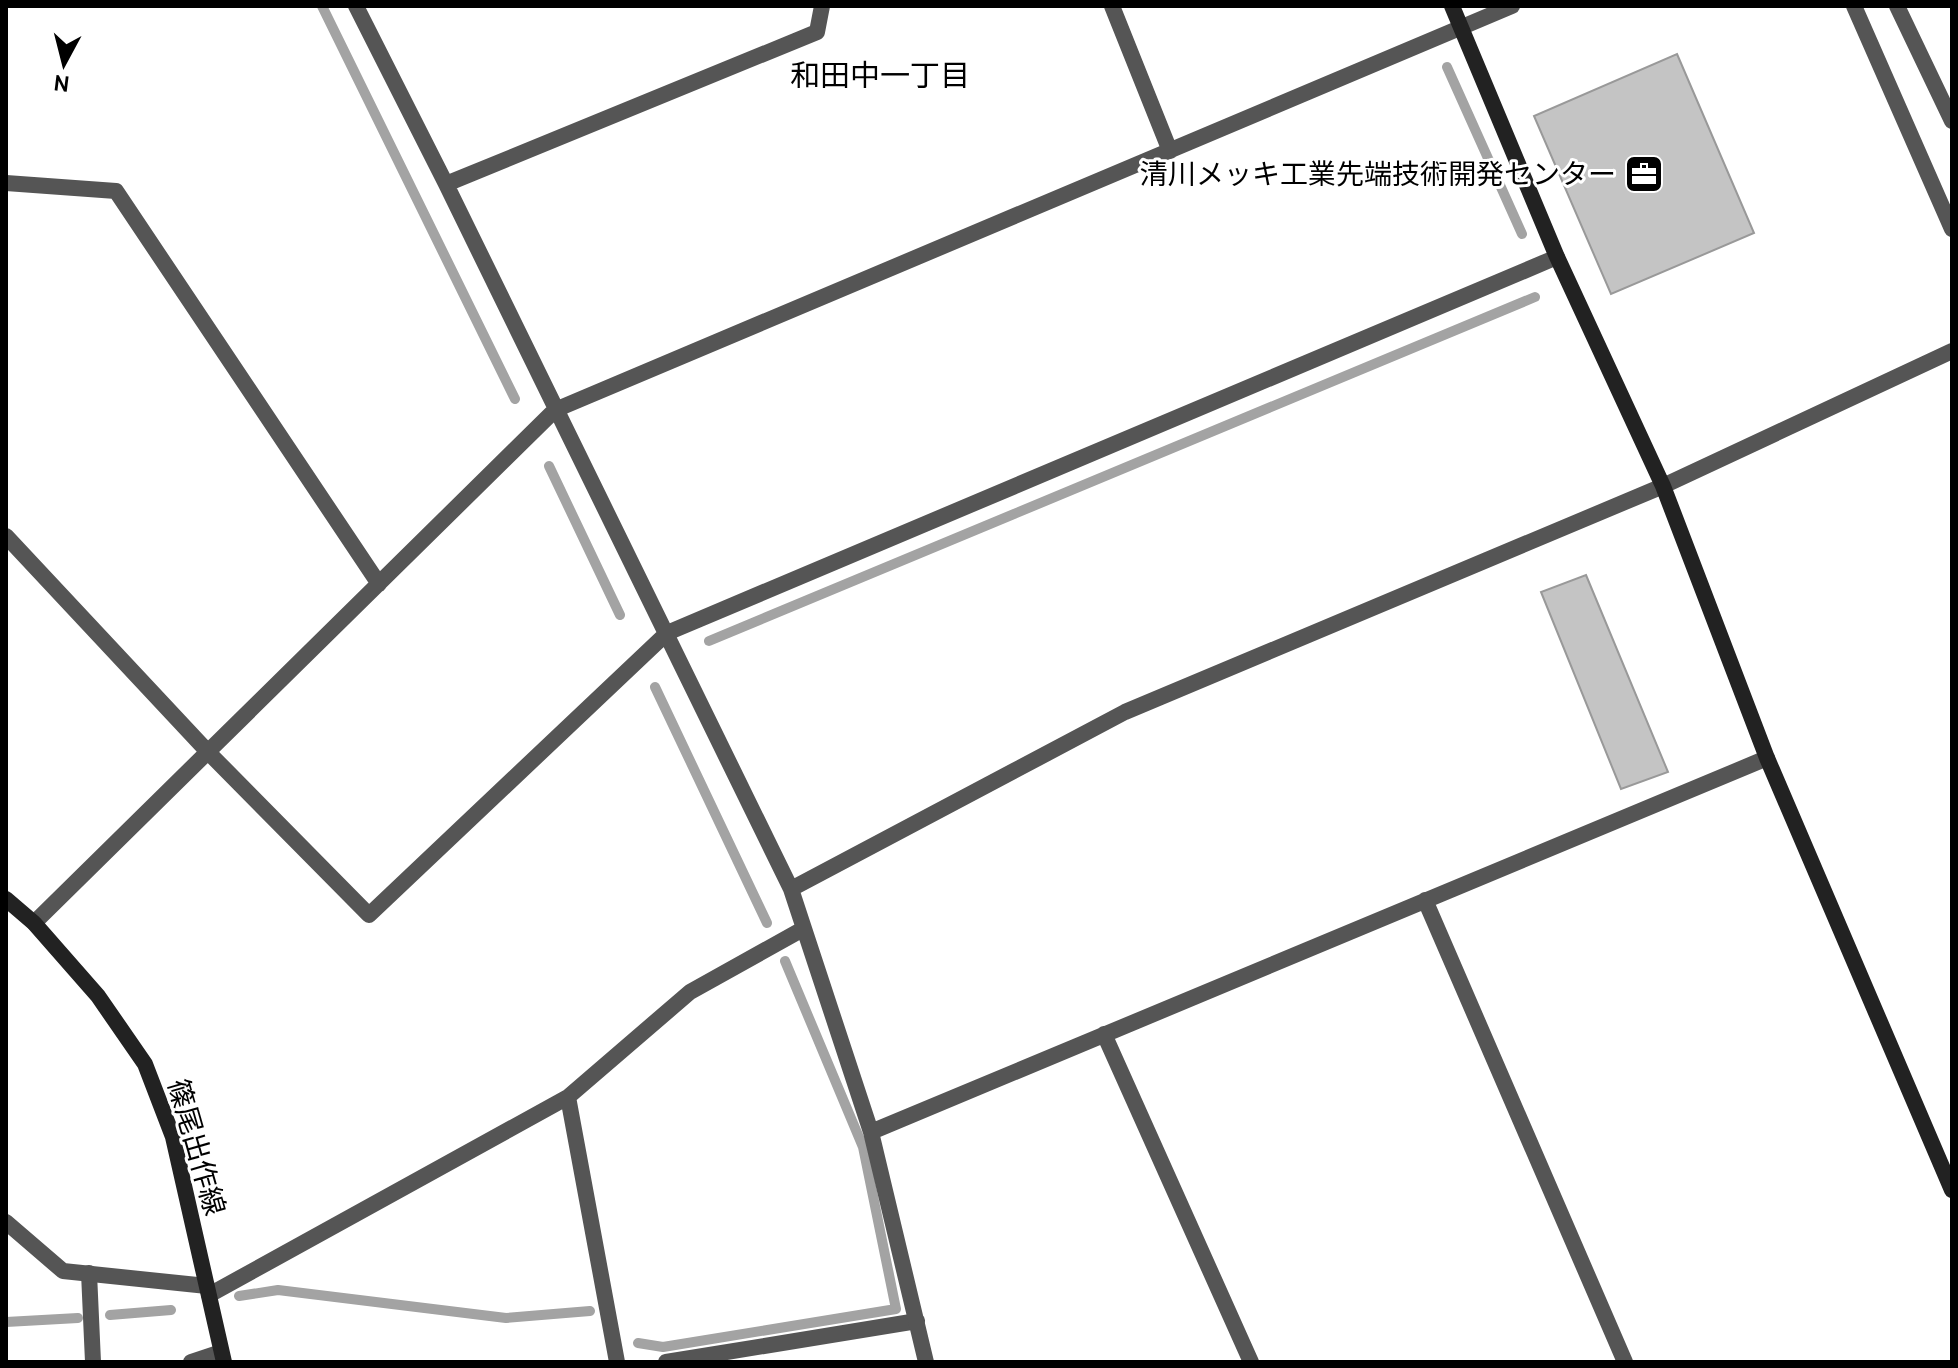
<svg xmlns="http://www.w3.org/2000/svg" width="1958" height="1368" viewBox="0 0 1958 1368" font-family="Cabin,'Noto Sans JP',sans-serif">
<rect width="100%" height="100%" fill="#fff"/>
<g fill="none" stroke-linecap="round" stroke-linejoin="round">
<path stroke="#a3a3a3" stroke-width="10" d="M322 6 515 399
M1447 67 1522 234
M549 466 620 615
M709 641 1535 297
M655 687 767 923
M239 1296 278 1290 506 1318 590 1311
M110 1315 171 1310
M6 1322 78 1318
M638 1343 663 1347 896 1309 863 1147 785 961"/>
</g>
<path fill="#c4c4c4" stroke="#999" stroke-width="2" d="M1677 54 1754 233 1611 294 1534 116Z
M1586 575 1668 772 1621 789 1541 592Z"/>
<g fill="none" stroke-linecap="round" stroke-linejoin="round">
<path stroke="#555" stroke-width="16" d="M89 1273 93 1362
M666 1362 917 1321"/>
<path stroke="#555" stroke-width="16" d="M356 6 446 184 791 889 871 1132 926 1362
M1112 6 1170 151
M1854 6 1952 229
M1897 6 1952 121
M6 183 116 191 379 584
M446 184 817 32 822 6
M6 536 208 752 369 915 667 633 1557 257
M791 889 1125 712 1663 486 1952 351
M1425 900 1625 1362
M34 923 555 410 1512 6
M1104 1034 1251 1362
M568 1097 617 1362
M871 1132 1767 758
M6 1222 63 1271 207 1286
M209 1295 568 1097 690 992 803 929
M191 1362 221 1352"/>
<path stroke="#222" stroke-width="16" d="M1452 6 1557 257 1663 486 1767 758 1952 1190
M6 899 34 923 98 996 145 1064 173 1137 224 1362"/>
</g>
<defs>
<symbol id="office-square" viewBox="-11 -11 22 22"><rect x="-9" y="-9" width="18" height="18" rx="4" fill="#000" stroke="#fff"/><path d="M-6-3h4V-5.5h4V-3h4V5H-6ZM-1-4.5V-3h2v-1.5ZM-6 0V1H6V0Z" fill="#fff"/></symbol>
</defs>
<g fill-rule="evenodd">
<use href="#office-square" x="1622" y="152" width="44" height="44"/>
</g>
<g text-anchor="middle" dominant-baseline="central" stroke-width="6" stroke-linejoin="round" paint-order="stroke">
<g font-size="28" fill="#000" stroke="#fff" text-anchor="end">
<text x="1616" y="174">清川メッキ工業先端技術開発センター</text>
</g>
<g font-size="28" fill="#000" stroke="#fff">
<text transform="translate(197 1147) rotate(74)">篠尾出作線</text>
</g>
<g font-size="30" fill="#000" stroke="#fff">
<text x="880" y="75">和田中一丁目</text>
</g>
</g>
<rect width="1958" height="1368" fill="none" stroke="#000000" stroke-width="16"/>
<g transform="translate(64 64) rotate(187)" stroke="#ffffff" stroke-width="6" paint-order="stroke">
<path d="M0-6L14 30L0 20L-14 30Z" fill="#000000"/>
<text y="-12" font-size="22" font-weight="bold" text-anchor="middle" fill="#000000">N</text>
</g>
</svg>
